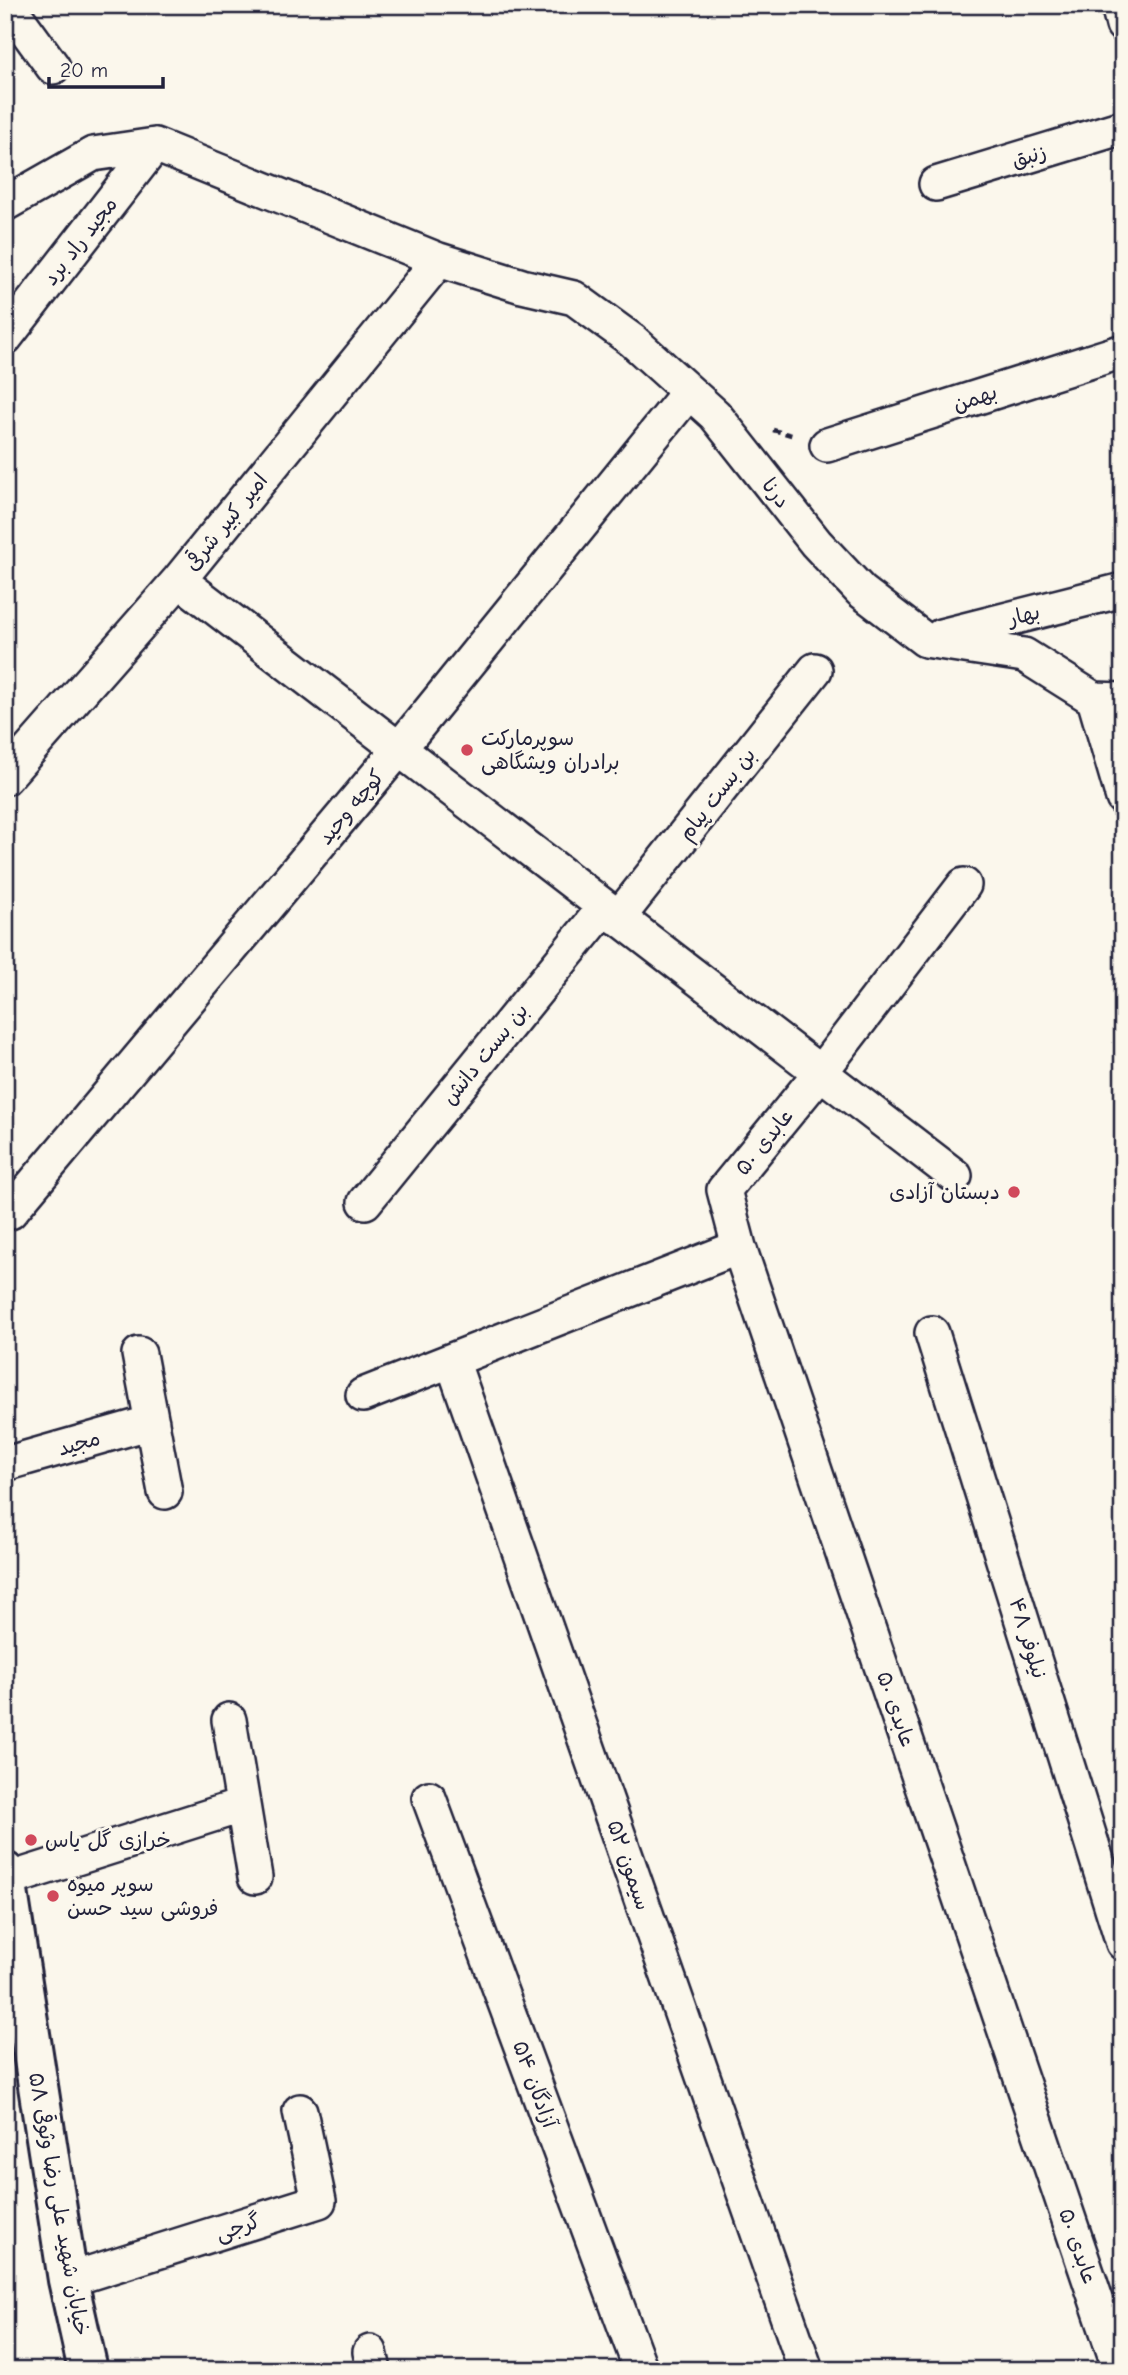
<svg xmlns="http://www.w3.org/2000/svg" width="1128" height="2375" viewBox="0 0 1128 2375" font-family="'Comic Neue','Playpen Sans Arabic',sans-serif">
<rect width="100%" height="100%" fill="#fbf7ec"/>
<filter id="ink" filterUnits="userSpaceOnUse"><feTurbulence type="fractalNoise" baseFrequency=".0143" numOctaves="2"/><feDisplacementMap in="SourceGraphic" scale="14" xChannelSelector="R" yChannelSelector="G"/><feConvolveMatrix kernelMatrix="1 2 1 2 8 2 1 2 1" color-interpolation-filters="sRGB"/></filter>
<g filter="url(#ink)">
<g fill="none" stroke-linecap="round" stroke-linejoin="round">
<defs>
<path id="street" d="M8 5 53 67
M1118 5 1123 25
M936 184 1123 127
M5 204 93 154 155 145 439 260 522 286 574 298 633 341 715 415 816 543 861 591 925 640 1024 655 1094 699 1123 700
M5 338 155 145
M827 445 1123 351
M179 580 955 1176
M941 636 1123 590
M1094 699 1123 798
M5 778 179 580 439 260
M964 885 820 1073 724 1190 739 1247 1120 2370
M618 918 815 670
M365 1202 605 907
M5 1213 10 1212 399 749 688 393
M932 1333 1123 1943
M139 1354 165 1492
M452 1360 806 2370
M363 1395 739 1247
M5 1464 152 1422
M229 1720 255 1877
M429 1798 641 2370
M7 1880 241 1806
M68 2280 319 2201 300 2111
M370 2352 374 2370"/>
<path id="secondary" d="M5 1872 68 2280 88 2370"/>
</defs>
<use href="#street" stroke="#22223b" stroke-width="38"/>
<use href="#secondary" stroke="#22223b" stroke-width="44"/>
<path stroke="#22223b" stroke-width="4.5" stroke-dasharray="7 5" stroke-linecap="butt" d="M773 430 795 436"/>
<use href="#street" stroke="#fbf7ec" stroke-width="33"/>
<use href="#secondary" stroke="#fbf7ec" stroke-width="38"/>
</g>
</g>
<g fill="#d1495b" stroke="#fbf7ec" stroke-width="2.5">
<circle cx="467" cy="750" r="7"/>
<circle cx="1014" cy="1192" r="7"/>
<circle cx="31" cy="1840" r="7"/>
<circle cx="53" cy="1896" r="7"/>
</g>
<g text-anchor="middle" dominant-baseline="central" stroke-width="6" stroke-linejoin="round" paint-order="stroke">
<g font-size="21" fill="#22223b" stroke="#fbf7ec">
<text transform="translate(1029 156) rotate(-17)">زنبق</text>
<text transform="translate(80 241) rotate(-52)">مجید راد برد</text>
<text transform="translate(975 398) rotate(-18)">بهمن</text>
<text transform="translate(776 493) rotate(52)">درنا</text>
<text transform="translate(226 522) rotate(-51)">امیر کبیر شرقی</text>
<text transform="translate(1024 615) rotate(-14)">بهار</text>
<text transform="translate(717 794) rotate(-52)">بن بست پیام</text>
<text transform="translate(351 807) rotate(-50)">کوچه وحید</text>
<text transform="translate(485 1054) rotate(-51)">بن بست دانش</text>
<text transform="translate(764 1142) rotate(-51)">عابدی ۵۰</text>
<text transform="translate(79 1443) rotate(-16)">مجید</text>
<text transform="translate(1028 1638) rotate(73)">نیلوفر ۴۸</text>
<text transform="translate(896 1709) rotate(71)">عابدی ۵۰</text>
<text transform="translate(629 1865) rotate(71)">سیمون ۵۲</text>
<text transform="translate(535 2084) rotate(70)">آزادگان ۵۴</text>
<text transform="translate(59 2204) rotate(80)">خیابان شهید علی رضا وثوقی ۵۸</text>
<text transform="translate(238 2227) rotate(-18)">گرجی</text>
<text transform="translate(1078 2246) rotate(71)">عابدی ۵۰</text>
</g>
<g font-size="21" fill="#22223b" stroke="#fbf7ec" text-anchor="start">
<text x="481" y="738">سوپرمارکت<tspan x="481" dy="24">برادران ویشگاهی</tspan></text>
<text x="1000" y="1192" text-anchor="end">دبستان آزادی</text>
<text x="45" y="1840">خرازی گل یاس</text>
<text x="67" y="1884">سوپر میوه<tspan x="67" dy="24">فروشی سید حسن</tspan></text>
</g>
</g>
<rect width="1128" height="2375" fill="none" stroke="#fbf7ec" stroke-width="28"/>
<rect x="14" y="14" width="1100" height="2347" fill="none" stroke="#22223b" stroke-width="2.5" filter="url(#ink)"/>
<path d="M49 77v10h114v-10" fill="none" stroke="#22223b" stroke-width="3.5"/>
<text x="60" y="77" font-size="21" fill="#22223b" stroke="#fbf7ec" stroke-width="5" paint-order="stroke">20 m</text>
</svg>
